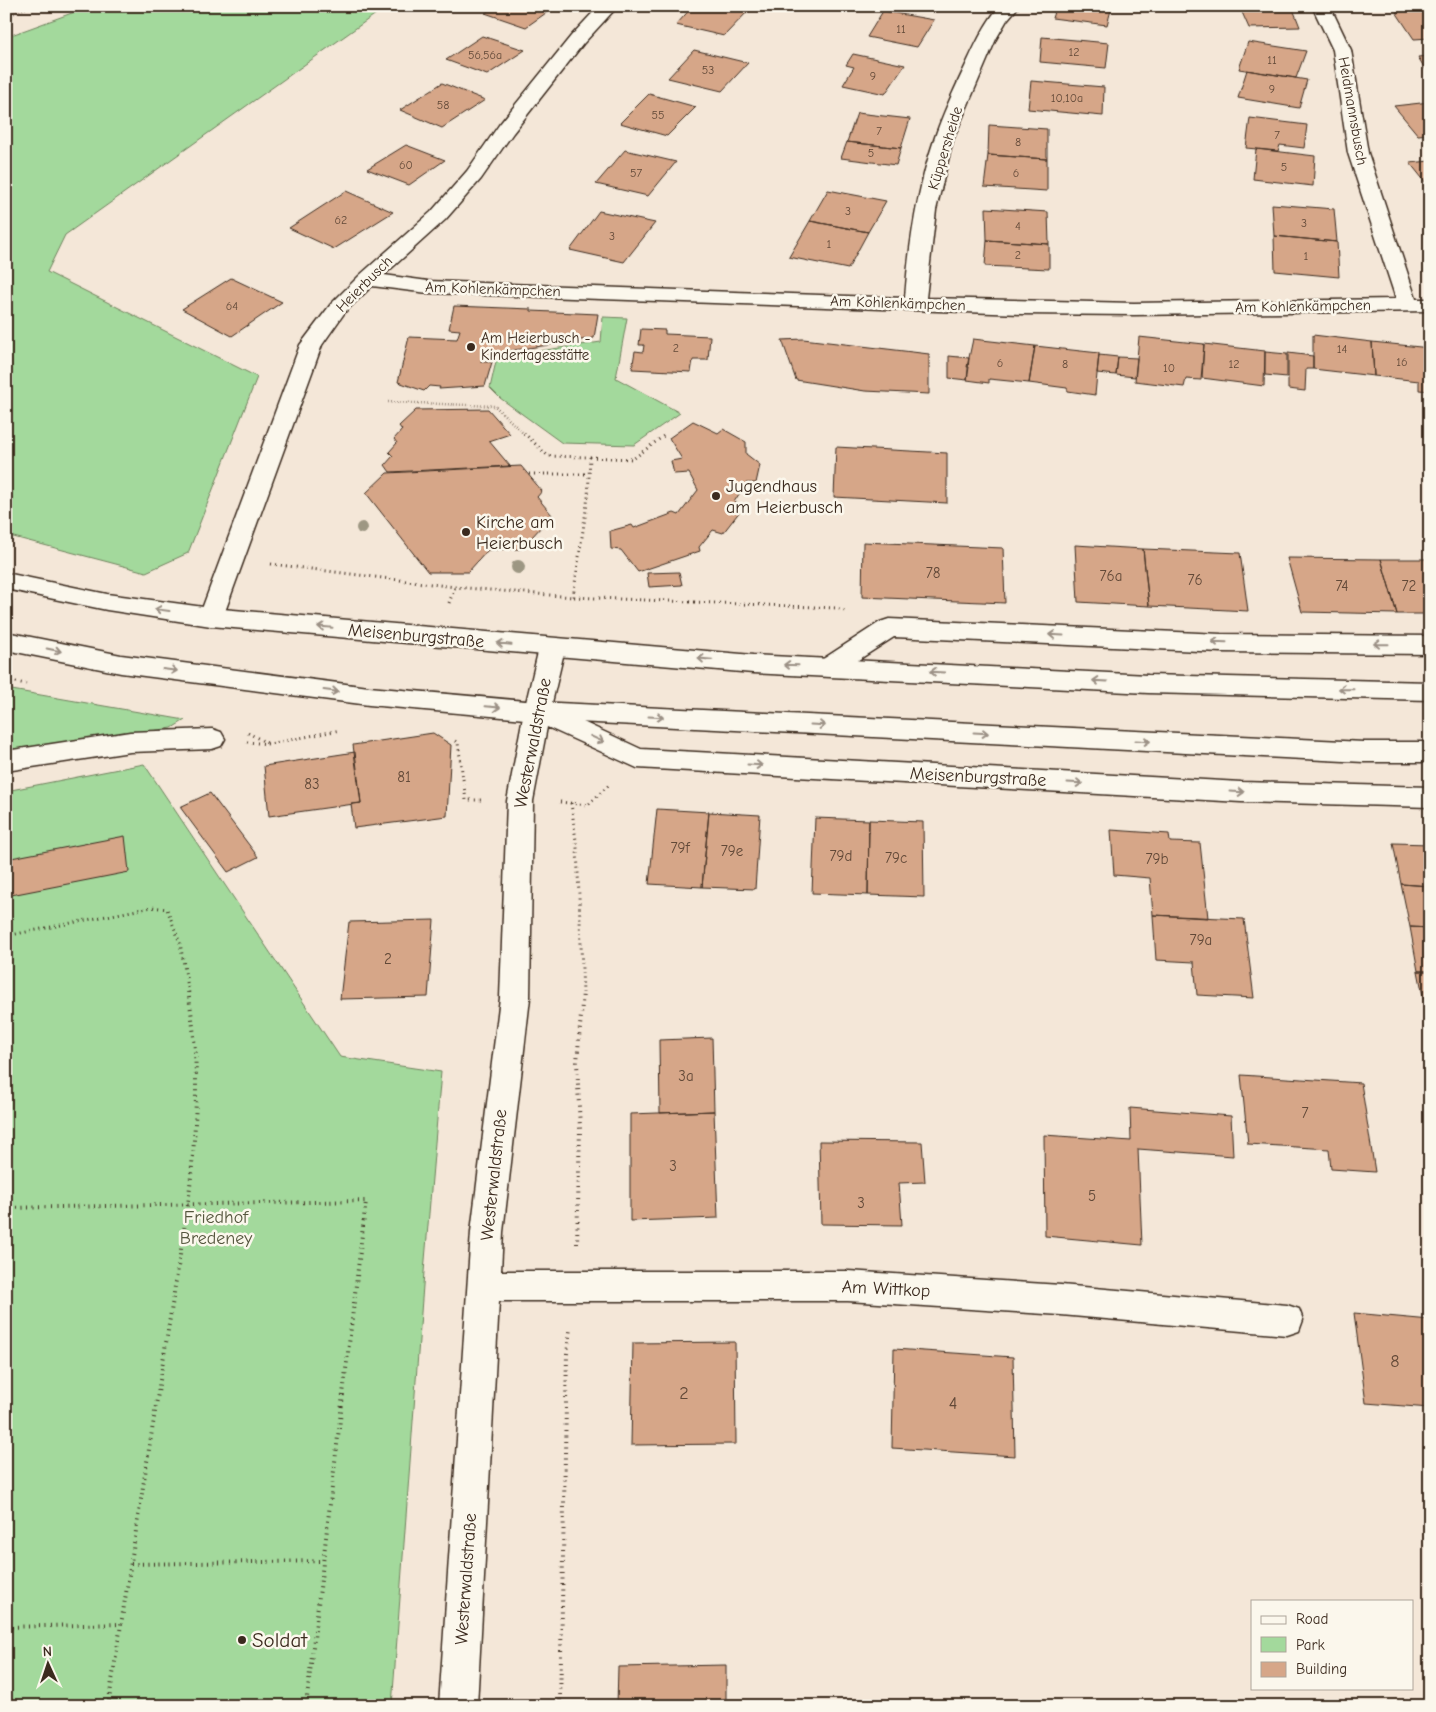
<svg xmlns="http://www.w3.org/2000/svg" width="1436" height="1712" viewBox="0 0 1436 1712" font-family="'Comic Neue',sans-serif">
<rect width="100%" height="100%" fill="#f4e7d8"/>
<filter id="ink" filterUnits="userSpaceOnUse"><feTurbulence type="fractalNoise" baseFrequency=".02" numOctaves="2"/><feDisplacementMap in="SourceGraphic" scale="10" xChannelSelector="R" yChannelSelector="G"/><feConvolveMatrix kernelMatrix="1 2 1 2 8 2 1 2 1" color-interpolation-filters="sRGB"/></filter>
<g filter="url(#ink)">
<path fill="#a3d99c" stroke="#6f825d" d="M91 6H387L65 235 47 272 257 377 188 553 146 572 6 535V37Z
M603 317 627 318 616 378 680 413 634 445 562 443 500 398 490 388 497 357 601 342Z
M6 689 185 720 172 728 6 753Z
M144 764 340 1057 441 1072 424 1272 392 1706H6V791Z"/>
<path fill="#d6a688" stroke="#3b2a1e" d="M495 6H556L526 27 485 13Z
M693 6H739L750 9 724 36 676 25Z
M1056 6H1112L1107 25 1052 18Z
M1240 6H1291L1293 9 1241 10Z
M1293 9 1300 27 1249 28 1241 10Z
M1430 10V38L1414 39 1396 12Z
M883 11 934 20 917 47 867 37Z
M482 36 525 50 487 75 446 60Z
M1042 37 1109 43 1106 68 1040 62Z
M1248 42 1306 51 1296 78 1239 69Z
M694 50 748 63 722 91 668 78Z
M853 54 905 65 885 94 843 85 854 67 846 65Z
M1430 56V77L1418 57Z
M1247 70 1307 80 1299 108 1238 98Z
M1031 81 1104 87 1103 116 1028 109Z
M442 83 485 100 442 128 400 110Z
M649 94 696 107 667 136 620 123Z
M1430 102V134L1418 135 1394 106Z
M857 113 910 119 901 148 847 142Z
M1250 118 1307 125 1304 148 1280 145 1278 151 1246 148Z
M989 125 1047 129V159L988 155Z
M847 142 901 148 896 165 841 158Z
M406 145 445 160 409 185 367 169Z
M1256 149 1315 156 1313 186 1253 179Z
M625 150 676 162 648 196 596 184Z
M988 155 1047 159V191L984 187Z
M1430 161V188L1410 163Z
M828 190 886 201 868 232 810 221Z
M346 191 393 212 334 249 289 228Z
M1272 204 1334 209 1337 242 1274 236Z
M986 208 1048 212 1049 244 987 240Z
M599 211 655 223 624 262 570 250Z
M810 221 868 232 848 269 789 257Z
M1274 236 1337 242 1339 277 1275 271Z
M987 240 1049 244V269L985 266Z
M231 278 282 302 232 336 182 309Z
M454 306 531 309V311L598 314 594 338 483 355 481 362H492L485 386 439 389 440 387 429 386 424 391 398 382 409 337 457 339 460 330 449 329Z
M641 329 665 330V334L710 336 708 360H693L691 372 632 369 635 351 643 352 644 345H639Z
M1313 335 1372 342 1374 376 1313 369Z
M1139 337 1204 344 1201 380 1186 379 1184 387 1135 381Z
M803 339 929 354V394L865 391 796 380 782 340Z
M973 339 1035 346 1029 383 989 379V383L967 380 969 367H967Z
M1372 342 1430 348V391L1419 390V381L1374 376Z
M1204 344 1265 351 1264 386 1202 378Z
M1035 346 1099 353 1095 395 1068 391 1067 388 1029 383Z
M1265 352 1287 354V377L1265 375Z
M1288 353 1313 356V369H1306L1305 391 1288 389Z
M1099 355 1118 357 1116 375 1097 373Z
M949 356 969 358 967 380 949 378Z
M1118 357 1137 358 1135 377 1116 375Z
M488 409 510 434 489 441 510 466 390 472 385 465 393 456 389 452 397 443 394 439 402 430 399 426 416 410Z
M693 421 718 433 723 429 746 442V454L760 465 756 483H746L734 502 744 506 723 533 713 530 699 547 700 551 638 572 621 550 611 549 610 531 632 525 634 528 674 513 679 515 698 490 689 473 674 474 671 461 682 459 669 438Z
M836 447 947 453V503L834 497Z
M521 466 542 491 537 497 552 515 521 549 488 550 468 572H428L366 493 387 473Z
M863 542 1003 548 1005 603 862 597Z
M1075 545 1143 549 1149 606 1078 602Z
M1143 549 1240 553 1248 611 1149 606Z
M1287 558 1381 559 1397 614 1302 612Z
M1381 559H1430V614H1397Z
M679 572 682 585 649 587 647 573Z
M433 733 451 745 447 816 354 828 351 804 361 803 353 745Z
M355 752 361 803 269 816 264 766Z
M210 793 258 857 228 872 180 807Z
M657 809 709 812 702 887 649 884Z
M709 812 760 815 755 889 702 887Z
M815 818 869 820 868 895 812 893Z
M869 820 923 822 924 897 868 895Z
M1111 830 1169 834 1170 842 1200 843 1208 918 1153 915 1150 878 1114 875Z
M125 836 129 872 6 896V859Z
M1393 843 1430 844V886L1401 884Z
M1401 884 1430 886V928L1410 927Z
M1153 915 1244 919 1254 998 1197 995 1194 962 1156 960Z
M434 920 428 997 340 999 349 922Z
M1410 927 1430 928V971H1418Z
M1418 971H1430V1016H1427Z
M712 1038 714 1111 660 1113 659 1040Z
M1241 1075 1361 1083 1375 1172 1331 1169 1329 1149 1248 1144Z
M1130 1108 1231 1116 1233 1156 1138 1149 1142 1245 1045 1236 1044 1135 1131 1141Z
M714 1111 718 1218 630 1221V1114Z
M819 1141 922 1142 925 1182 899 1183 902 1225 821 1224Z
M1354 1313 1430 1320V1408L1366 1403Z
M735 1342 736 1444 631 1445 633 1343Z
M894 1349 1013 1357 1015 1456 892 1448Z
M726 1665V1706H617L618 1667Z"/>
<g fill="none" stroke-linecap="round" stroke-linejoin="round">
<defs>
<path id="street" d="M599 6H618L583 44 513 133 481 179 445 220 384 275 428 281 905 298C909 245 917 190 934 140 942 116 953 92 964 69 974 48 984 24 1000 6H1019L1007 20 996 39 953 140 936 210 926 298 1134 303 1396 299 1348 153 1333 50 1312 6H1330L1351 50 1368 153 1416 299H1430V311L1134 315 1021 314 428 293 372 286 345 312 322 345 223 617 220 623 211 626 202 623 199 617 300 345 331 304 360 275 431 212 467 171 499 125 571 36Z
M889 619 1221 634 1430 636V654L1221 652 894 637 838 673 829 676 820 673 816 667 820 661 880 622Z
M552 639 561 642 565 648 551 707 641 749 1241 782 1430 787V807L1241 802 637 768 547 727 533 801 530 998 503 1232 501 1271H848L1061 1285 1287 1305 1299 1309 1303 1320 1299 1331 1287 1335 1061 1315 848 1301H499L477 1706H439L471 1232 500 998 507 801 524 711 539 648 543 642Z
M212 729 221 732 225 739 221 746 212 749 130 752 6 771V751L130 732Z"/>
<path id="secondary" d="M6 573 107 594 211 608 753 655 1148 675 1430 682V700L1148 693 753 673 211 626 107 610 6 589Z
M6 632 121 655 369 687 537 702 1364 742H1430V762H1364L537 720 369 705 121 673 6 650Z"/>
</defs>
<use href="#street" stroke="#3b2a1e" stroke-width="3"/>
<use href="#secondary" stroke="#3b2a1e" stroke-width="3"/>
<path stroke="#3b2a1e" stroke-width="2.5" stroke-dasharray="0.5 2.5" stroke-linecap="butt" d="M6 17 30 6
M388 402 495 406 525 435"/>
<path stroke="#3b2a1e" stroke-width="3" stroke-dasharray="1 4" stroke-linecap="butt" d="M524 433 548 456 590 457 588 497 573 597
M590 457 633 459 666 434
M529 474H588
M271 564 455 587 573 597 837 608 847 612
M449 603 455 587
M6 680 26 684
M248 733 267 743
M455 741 458 743 466 800H481
M247 742 269 744 340 730
M560 802 588 805 610 784
M571 803 577 848 583 993
M6 936 152 907 167 909 180 943 189 993"/>
<path stroke="#3b2a1e" stroke-width="4" stroke-dasharray="1 4.5" stroke-linecap="butt" d="M6 1208 366 1201 306 1706
M577 1244 580 1129 577 1062 583 992
M131 1564 322 1561
M6 1627 121 1624
M108 1706 188 1205C196 1132 201 1065 188 992
M560 1706 567 1354 570 1328"/>
<use href="#street" fill="#fbf7ec" fill-rule="evenodd"/>
<use href="#secondary" fill="#fbf7ec" fill-rule="evenodd"/>
</g>
<g fill="#9d9783">
<circle cx="362" cy="528" r="6"/>
<circle cx="518" cy="567" r="7"/>
</g>
<defs><path id="oneway-shaft" d="M-6 0H5M1.5-3L5.5 0L1.5 3" fill="none" stroke-width="1.6" stroke-linecap="round" stroke-linejoin="round" transform="scale(1.25)"/></defs>
<g stroke="#9b9085">
<use href="#oneway-shaft" transform="translate(162 610) rotate(-172)"/>
<use href="#oneway-shaft" transform="translate(325 627) rotate(-175)"/>
<use href="#oneway-shaft" transform="translate(1056 635) rotate(-177)"/>
<use href="#oneway-shaft" transform="translate(1219 642) rotate(-178)"/>
<use href="#oneway-shaft" transform="translate(504 644) rotate(-174)"/>
<use href="#oneway-shaft" transform="translate(1381 644) rotate(-179)"/>
<use href="#oneway-shaft" transform="translate(54 650) rotate(12)"/>
<use href="#oneway-shaft" transform="translate(705 659) rotate(-175)"/>
<use href="#oneway-shaft" transform="translate(791 665) rotate(-178)"/>
<use href="#oneway-shaft" transform="translate(170 670) rotate(7)"/>
<use href="#oneway-shaft" transform="translate(937 672) rotate(-177)"/>
<use href="#oneway-shaft" transform="translate(1100 681) rotate(-177)"/>
<use href="#oneway-shaft" transform="translate(1346 689) rotate(-179)"/>
<use href="#oneway-shaft" transform="translate(331 691) rotate(7)"/>
<use href="#oneway-shaft" transform="translate(493 707) rotate(5)"/>
<use href="#oneway-shaft" transform="translate(656 717) rotate(3)"/>
<use href="#oneway-shaft" transform="translate(818 725) rotate(3)"/>
<use href="#oneway-shaft" transform="translate(981 733) rotate(3)"/>
<use href="#oneway-shaft" transform="translate(597 739) rotate(25)"/>
<use href="#oneway-shaft" transform="translate(1143 741) rotate(3)"/>
<use href="#oneway-shaft" transform="translate(755 765) rotate(3)"/>
<use href="#oneway-shaft" transform="translate(1075 783) rotate(3)"/>
<use href="#oneway-shaft" transform="translate(1237 792) rotate(3)"/>
</g>
</g>
<g fill="#3b2a1e" stroke="#fbf7ec" stroke-width="2">
<circle cx="471" cy="347" r="5"/>
<circle cx="716" cy="496" r="5"/>
<circle cx="466" cy="532" r="5"/>
<circle cx="242" cy="1640" r="5"/>
</g>
<g text-anchor="middle" dominant-baseline="central" stroke-width="5" stroke-linejoin="round" paint-order="stroke">
<g font-size="12" fill="#624938">
<text x="901" y="29">11</text>
<text x="1074" y="52">12</text>
<text x="485" y="55">56,56a</text>
<text x="1272" y="60">11</text>
<text x="708" y="70">53</text>
<text x="873" y="76">9</text>
<text x="1272" y="89">9</text>
<text x="1067" y="98">10,10a</text>
<text x="443" y="105">58</text>
<text x="658" y="115">55</text>
<text x="879" y="131">7</text>
<text x="1277" y="135">7</text>
<text x="1018" y="142">8</text>
<text x="871" y="153">5</text>
<text x="406" y="165">60</text>
<text x="1284" y="167">5</text>
<text x="636" y="173">57</text>
<text x="1016" y="173">6</text>
<text x="848" y="211">3</text>
<text x="341" y="220">62</text>
<text x="1304" y="223">3</text>
<text x="1018" y="226">4</text>
<text x="612" y="236">3</text>
<text x="829" y="244">1</text>
<text x="1018" y="255">2</text>
<text x="1306" y="256">1</text>
<text x="232" y="306">64</text>
<text x="676" y="348">2</text>
<text x="1342" y="349">14</text>
<text x="1402" y="362">16</text>
<text x="1000" y="363">6</text>
<text x="1065" y="364">8</text>
<text x="1234" y="364">12</text>
<text x="1169" y="368">10</text>
</g>
<g font-size="15" fill="#3b2a1e" stroke="#fbf7ec">
<text transform="translate(1353 111) rotate(80)">Heidmannsbusch</text>
<text transform="translate(945 148) rotate(-73)">Küppersheide</text>
<text transform="translate(364 284) rotate(-45)">Heierbusch</text>
<text transform="translate(493 289) rotate(2)">Am Kohlenkämpchen</text>
<text transform="translate(898 303) rotate(2)">Am Kohlenkämpchen</text>
<text transform="translate(1303 306) rotate(-1)">Am Kohlenkämpchen</text>
</g>
<g font-size="15" fill="#3b2a1e" stroke="#fbf7ec" text-anchor="start">
<text x="481" y="338">Am Heierbusch -<tspan x="481" dy="17">Kindertagesstätte</tspan></text>
</g>
<g font-size="15" fill="#624938">
<text x="933" y="573">78</text>
<text x="1111" y="576">76a</text>
<text x="1195" y="580">76</text>
<text x="1342" y="586">74</text>
<text x="1409" y="586">72</text>
<text x="404" y="777">81</text>
<text x="312" y="784">83</text>
<text x="680" y="848">79f</text>
<text x="732" y="851">79e</text>
<text x="841" y="856">79d</text>
<text x="896" y="858">79c</text>
<text x="1157" y="859">79b</text>
<text x="1201" y="940">79a</text>
<text x="388" y="959">2</text>
<text x="686" y="1076">3a</text>
<text x="1305" y="1113">7</text>
<text x="673" y="1166">3</text>
<text x="1092" y="1196">5</text>
<text x="861" y="1203">3</text>
</g>
<g font-size="18" fill="#3b2a1e" stroke="#fbf7ec" text-anchor="start">
<text x="726" y="486">Jugendhaus<tspan x="726" dy="21">am Heierbusch</tspan></text>
<text x="476" y="522">Kirche am<tspan x="476" dy="21">Heierbusch</tspan></text>
</g>
<g font-size="18" fill="#3b2a1e" stroke="#fbf7ec">
<text transform="translate(416 636) rotate(5)">Meisenburgstraße</text>
<text transform="translate(533 743) rotate(-79)">Westerwaldstraße</text>
<text transform="translate(978 777) rotate(3)">Meisenburgstraße</text>
<text transform="translate(494 1175) rotate(-84)">Westerwaldstraße</text>
<text transform="translate(886 1289) rotate(3)">Am Wittkop</text>
<text transform="translate(466 1579) rotate(-86)">Westerwaldstraße</text>
</g>
<g font-size="18" fill="#55563e" stroke="#fbf7ec">
<text x="216" y="1217">Friedhof<tspan x="216" dy="21">Bredeney</tspan></text>
</g>
<g font-size="18" fill="#624938">
<text x="1395" y="1361">8</text>
<text x="684" y="1393">2</text>
<text x="953" y="1403">4</text>
</g>
<g font-size="21" fill="#3b2a1e" stroke="#fbf7ec" text-anchor="start">
<text x="252" y="1640">Soldat</text>
</g>
</g>
<rect width="1436" height="1712" fill="none" stroke="#fbf7ec" stroke-width="25"/>
<rect x="12" y="12" width="1411" height="1687" fill="none" stroke="#3b2a1e" stroke-width="2" filter="url(#ink)"/>
<rect x="1251" y="1600" width="162" height="90" fill="#fbf7ec" stroke="#aea59a"/>
<rect x="1261" y="1616" width="25" height="8" fill="#fbf7ec" stroke="#aea59a"/>
<text x="1296" y="1624" font-size="15" fill="#3b2a1e">Road</text>
<rect x="1261" y="1637" width="25" height="15" fill="#a3d99c" stroke="#aea59a"/>
<text x="1296" y="1650" font-size="15" fill="#3b2a1e">Park</text>
<rect x="1261" y="1662" width="25" height="15" fill="#d6a688" stroke="#aea59a"/>
<text x="1296" y="1674" font-size="15" fill="#3b2a1e">Building</text>
<g transform="translate(48 1664) rotate(357)" stroke="#fbf7ec" stroke-width="4" paint-order="stroke">
<path d="M0-4L9 19L0 12L-9 19Z" fill="#3b2a1e"/>
<text y="-8" font-size="14" font-weight="bold" text-anchor="middle" fill="#3b2a1e">N</text>
</g>
</svg>
